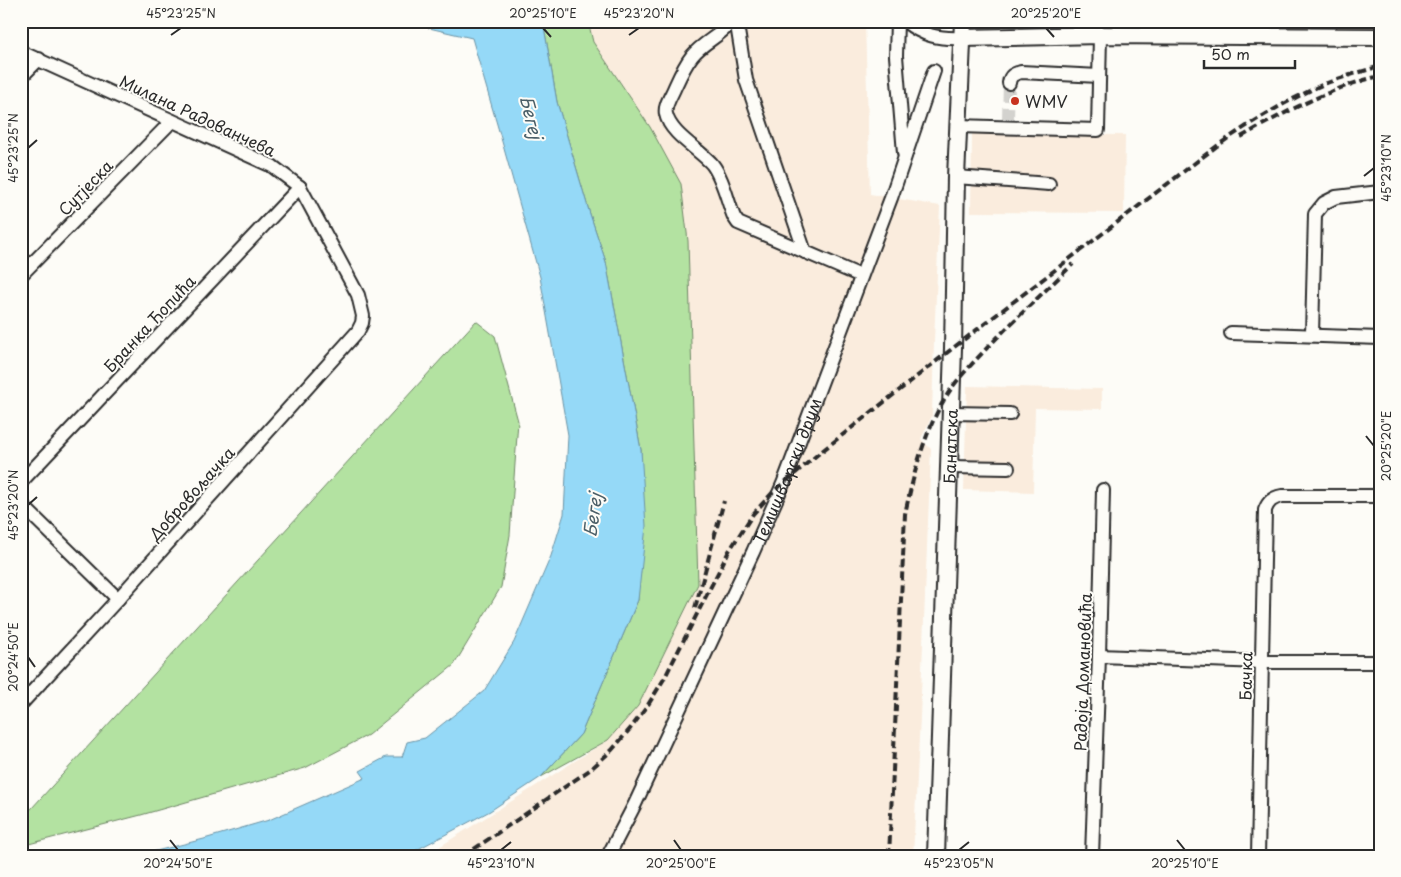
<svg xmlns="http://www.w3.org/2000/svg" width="1401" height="877" viewBox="0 0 1401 877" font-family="'Playpen Sans',sans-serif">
<rect width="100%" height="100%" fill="#fdfcf7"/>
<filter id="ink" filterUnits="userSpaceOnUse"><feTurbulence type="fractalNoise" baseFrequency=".02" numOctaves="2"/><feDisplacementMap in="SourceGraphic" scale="10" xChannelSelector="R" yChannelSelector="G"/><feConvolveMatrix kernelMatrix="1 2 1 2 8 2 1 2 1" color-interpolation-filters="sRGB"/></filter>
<g filter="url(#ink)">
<path fill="#faecdd" d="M588 21H865L870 194 940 206 934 341 932 416 921 439 931 449 920 718 913 856H425L608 740 698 584 650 127 593 42Z
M1124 21H1380V34L1121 28Z
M972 134 1125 135 1124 213 971 212Z
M967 386 1102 389V409L1035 408 1033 492 964 490Z"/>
<path fill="#b3e2a1" stroke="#6f8666" d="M543 21H588L593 42 650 127 681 184 688 241 698 584 638 706 608 740 541 777 581 734 638 600 641 450 606 262 589 211 557 102Z
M476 321 495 336 518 421 510 535 501 587 454 665 368 735 305 768 141 815 21 846V820Z"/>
<path fill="#95d9f7" stroke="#6b93a5" d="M399 21H543L557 102 589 211 606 262 641 450 646 526 638 600 581 734 541 777 490 811 405 856H150L152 852 204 839 269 820 365 778 360 771 386 757H402L407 742 425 738 484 691 514 642 551 556 564 514 568 435 540 277 501 138 472 38Z"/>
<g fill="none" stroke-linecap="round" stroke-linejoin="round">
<path stroke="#d3d2ce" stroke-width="12" stroke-dasharray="12 6" stroke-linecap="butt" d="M1008 119 1009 83"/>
<defs>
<g id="minor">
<path d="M732 21C721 36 703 42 692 56 684 66 679 78 674 89 671 96 664 106 666 114 670 134 699 149 712 164 723 178 727 200 734 217L738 223 861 276"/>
<path d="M737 21V25L746 80 805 252"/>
<path d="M897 21 896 56 904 153"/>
<path d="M905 21C923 36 939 39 962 38"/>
<path d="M21 52 272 166 300 187 358 295 363 316 362 323 358 331 118 599 21 704"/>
<path d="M21 77 39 59"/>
<path d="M1009 83C1010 75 1014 74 1021 72L1099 76"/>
<path d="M958 126 1098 130 1100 35"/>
<path d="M956 177 1049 184"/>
<path d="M21 275 172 121"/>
<path d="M1231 333 1380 338"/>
<path d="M1312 335 1315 214 1324 203 1336 197 1380 192"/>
<path d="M950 413 1010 414"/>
<path d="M949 467 1008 468"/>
<path d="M21 482 300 187"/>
<path d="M21 504 118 599"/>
<path d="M1099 656 1262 662H1380"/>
<path id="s1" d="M608 856 635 804 753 552 783 484 891 198 934 71"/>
<path d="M1092 856 1099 656 1103 490"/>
<path d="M1258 856 1265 510C1268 502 1272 498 1282 496H1380"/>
</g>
<g id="major">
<path d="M962 38 1100 35 1380 37"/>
<path id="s2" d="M936 856 953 348 956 177 963 21"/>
</g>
</defs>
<use href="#minor" stroke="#2b2b2b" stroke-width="16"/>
<use href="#major" stroke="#2b2b2b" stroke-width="20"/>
<use href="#minor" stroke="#fdfcf7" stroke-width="12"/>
<use href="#major" stroke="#fdfcf7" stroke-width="16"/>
<path stroke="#2b2b2b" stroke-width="4" stroke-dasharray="8 4" stroke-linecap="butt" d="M1241 137C1283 113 1332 87 1380 76
M695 608 724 501
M464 856 591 769 612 750 630 729 646 708 664 679 729 551 753 514 773 492 817 455 953 348 1217 146C1251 122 1286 101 1324 84 1342 77 1361 72 1380 66
M889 856 905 514C914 472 926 425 951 389 961 375 974 362 986 349 1014 320 1044 292 1073 264"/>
</g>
</g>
<path fill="none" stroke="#2b2b2b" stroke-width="2" d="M543 28 551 37M1046 28 1054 37M171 35 181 28M629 35 639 28M28 148 37 140M1364 176 1374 168M1366 436 1374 446M28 505 37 497M28 657 35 667M170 840 178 850M674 840 681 850M1177 840 1185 850M501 850 511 842M959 850 969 842"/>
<circle fill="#c8321e" stroke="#fdfcf7" stroke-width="2" cx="1015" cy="101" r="5"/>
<g text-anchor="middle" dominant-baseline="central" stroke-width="4" stroke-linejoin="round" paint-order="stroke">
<g font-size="16" fill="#2b2b2b" stroke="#fdfcf7" text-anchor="start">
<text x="1025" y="101">WMV</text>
</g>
<g font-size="16" fill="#2b2b2b" stroke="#fdfcf7">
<text transform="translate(198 115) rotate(25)">Милана Радованчева</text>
<text transform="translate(85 187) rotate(-46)">Сутјеска</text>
<text transform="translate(149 323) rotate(-47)">Бранка Ћопића</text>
<text stroke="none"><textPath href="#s2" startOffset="410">Банатска</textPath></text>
<text stroke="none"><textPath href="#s1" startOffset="425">Темишварски друм</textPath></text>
<text transform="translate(191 493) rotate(-48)">Добровољачка</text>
<text transform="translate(1082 672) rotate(-88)">Радоја Домановића</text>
<text transform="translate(1245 676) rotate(-89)">Бачка</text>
</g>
<g font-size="18" font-style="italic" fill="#4b5f68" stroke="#fdfcf7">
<text transform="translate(532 117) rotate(76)">Бегеј</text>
<text transform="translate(592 515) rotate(-82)">Бегеј</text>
</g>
</g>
<rect width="1401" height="877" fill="none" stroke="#fdfcf7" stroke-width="55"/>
<path d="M1204 60v8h91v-8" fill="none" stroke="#2b2b2b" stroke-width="2.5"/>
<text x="1211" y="60" font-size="15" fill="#2b2b2b" stroke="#fdfcf7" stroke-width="4" paint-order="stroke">50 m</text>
<rect x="28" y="28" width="1346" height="822" fill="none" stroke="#2b2b2b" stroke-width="2"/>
<g font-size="12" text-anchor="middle" fill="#2b2b2b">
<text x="181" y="18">45°23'25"N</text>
<text x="543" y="18">20°25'10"E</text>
<text x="639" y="18">45°23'20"N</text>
<text x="1046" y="18">20°25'20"E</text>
<text transform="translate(14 148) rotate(-90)" y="4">45°23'25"N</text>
<text transform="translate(1387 168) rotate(-90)" y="4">45°23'10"N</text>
<text transform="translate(1387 446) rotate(-90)" y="4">20°25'20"E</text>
<text transform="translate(14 505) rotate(-90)" y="4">45°23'20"N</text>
<text transform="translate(14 657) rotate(-90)" y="4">20°24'50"E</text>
<text x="178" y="868">20°24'50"E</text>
<text x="501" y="868">45°23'10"N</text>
<text x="681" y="868">20°25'00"E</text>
<text x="959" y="868">45°23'05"N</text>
<text x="1185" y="868">20°25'10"E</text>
</g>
</svg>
